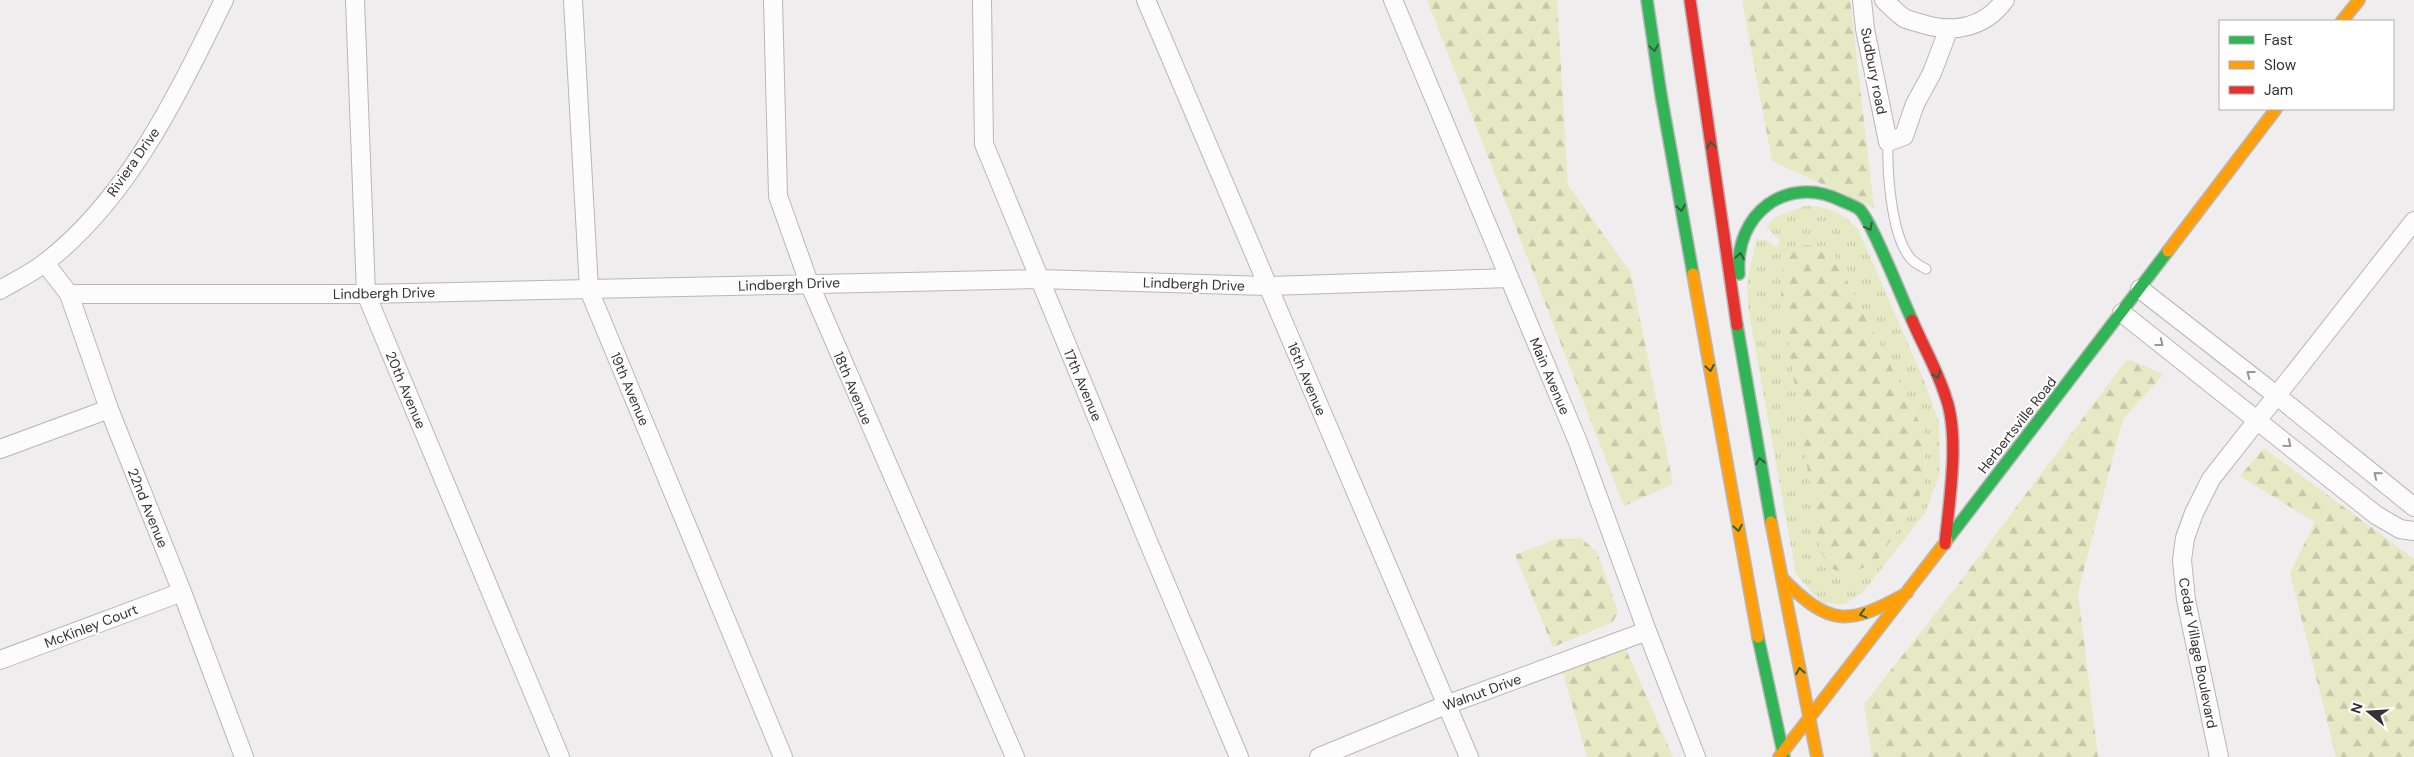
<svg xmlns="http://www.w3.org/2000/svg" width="2414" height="757" viewBox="0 0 2414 757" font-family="'DM Sans',sans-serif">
<defs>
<pattern id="grass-tufts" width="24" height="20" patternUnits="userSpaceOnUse" patternTransform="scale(1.25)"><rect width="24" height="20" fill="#e6eac4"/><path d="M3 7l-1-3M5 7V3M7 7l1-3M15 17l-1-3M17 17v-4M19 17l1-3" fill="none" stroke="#c6c9a9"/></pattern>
<pattern id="forest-firs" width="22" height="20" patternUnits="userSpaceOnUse" patternTransform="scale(1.25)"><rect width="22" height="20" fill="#e6eac4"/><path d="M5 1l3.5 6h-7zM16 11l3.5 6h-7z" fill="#c6c9a9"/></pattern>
</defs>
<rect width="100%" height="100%" fill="#f0edef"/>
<path fill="url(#grass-tufts)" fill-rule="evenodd" d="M1804 206C1827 206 1842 212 1858 229L1925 383 1939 422 1940 473 1925 513 1862 593 1845 604 1821 603 1796 574 1748 308 1747 284 1756 239 1766 240 1776 247 1778 246 1780 241 1766 226 1776 217ZM1833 253 1923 429 1926 475 1918 497 1877 561Z"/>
<path fill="url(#forest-firs)" d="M1427 0H1557L1568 185 1631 273 1673 484 1624 506Z
M1742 0H1850L1874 208 1772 161Z
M1800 245 1820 246 1833 253 1923 429 1926 475 1919 497 1877 561 1848 575 1830 568 1820 550 1781 296 1783 269 1789 250Z
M2127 359 2164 374 2123 419 2078 592 2098 757H1872L1864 704 1950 595Z
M2264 448 2414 559V757H2336L2290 573 2315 522 2240 476Z
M1581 538 1597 552 1618 611 1613 622 1553 647 1515 555 1556 539Z
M1625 647 1673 757H1587L1563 673Z"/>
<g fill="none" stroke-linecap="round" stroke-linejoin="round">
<defs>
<path id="lane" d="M1888 142C1887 171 1891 231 1908 255 1912 262 1919 265 1926 269"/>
<path id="street" d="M355 0 366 294 560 757
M573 0 589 290 783 757
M773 0 778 196 809 283 1015 757
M982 0 984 144 1147 539 1239 757
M1146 0 1469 757
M1393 0 1578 442 1647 631 1696 757
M1862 0 1865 29 1888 142 1904 136 1915 104 1932 73 1949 28
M1884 0C1890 6 1897 13 1904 18 1910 21 1917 22 1923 24 1955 34 1985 27 2005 0
M45 263 69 294 109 409 182 592 244 757
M2140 289 2276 395 2414 507
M0 290C15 281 32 273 46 262 130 197 178 93 224 0
M69 294H366L1039 279 1267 286 1509 278
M2122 313 2376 515 2400 529 2414 531
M0 449 109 409
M0 660 182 592
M1319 757 1446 705 1647 631
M2219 757 2186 600 2182 560 2185 538 2194 513 2211 479 2414 221"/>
<path id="fast" d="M1647 0 1661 95 1693 274
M1739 274C1734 214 1787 173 1842 201 1847 203 1854 206 1859 209 1871 219 1903 301 1912 320
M1737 325 1771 522
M1947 540 2168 251
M1758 637 1784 757"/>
<path id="slow" d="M2342 21 2359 0
M2168 251 2276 109
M1693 274 1758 637
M1771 522 1817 757
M1782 578C1830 627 1848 626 1907 593
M1779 757 1947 540"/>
<path id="jam" d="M1690 0 1737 325
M1912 320C1923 346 1938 371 1946 398 1960 437 1949 503 1945 544"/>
</defs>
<use href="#lane" stroke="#b8b6b7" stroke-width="11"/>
<use href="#street" stroke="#b8b6b7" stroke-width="20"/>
<use href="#fast" stroke="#b8b6b7" stroke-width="14"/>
<use href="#slow" stroke="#b8b6b7" stroke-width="14"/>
<use href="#jam" stroke="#b8b6b7" stroke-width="14"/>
<use href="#lane" stroke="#fdfcfd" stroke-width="9"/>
<use href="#street" stroke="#fdfcfd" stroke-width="18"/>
<use href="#fast" stroke="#30b455" stroke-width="11"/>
<use href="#slow" stroke="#ff9f0a" stroke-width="11"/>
<use href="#jam" stroke="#e5322d" stroke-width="11"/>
</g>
<defs><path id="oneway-chevron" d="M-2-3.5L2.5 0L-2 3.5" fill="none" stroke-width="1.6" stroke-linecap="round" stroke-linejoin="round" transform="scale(1.25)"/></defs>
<g stroke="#336040">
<use href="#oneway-chevron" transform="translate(1654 48) rotate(82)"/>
<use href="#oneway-chevron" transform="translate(1711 145) rotate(-98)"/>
<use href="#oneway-chevron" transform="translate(1681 208) rotate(80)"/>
<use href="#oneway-chevron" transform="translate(1869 227) rotate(62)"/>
<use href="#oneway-chevron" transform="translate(1740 256) rotate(-81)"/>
<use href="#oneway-chevron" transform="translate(1710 368) rotate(80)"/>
<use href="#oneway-chevron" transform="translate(1937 375) rotate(66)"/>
<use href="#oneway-chevron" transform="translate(1760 461) rotate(-101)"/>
<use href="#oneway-chevron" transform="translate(1738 528) rotate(80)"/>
<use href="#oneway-chevron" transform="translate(1863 614) rotate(165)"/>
<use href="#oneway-chevron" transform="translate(1800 671) rotate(-100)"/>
</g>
<g stroke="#989798">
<use href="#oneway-chevron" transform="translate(2160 343) rotate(38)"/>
<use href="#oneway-chevron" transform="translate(2250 374) rotate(-142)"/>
<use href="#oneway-chevron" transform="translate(2288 444) rotate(39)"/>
<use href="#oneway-chevron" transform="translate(2377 475) rotate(-141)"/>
</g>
<g text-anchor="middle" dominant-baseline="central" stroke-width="4" stroke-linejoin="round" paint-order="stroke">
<g font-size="14" fill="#343234" stroke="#fff">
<text transform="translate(1874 71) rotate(79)">Sudbury road</text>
<text transform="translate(133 162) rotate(-55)">Riviera Drive</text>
<text transform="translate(789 284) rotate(-2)">Lindbergh Drive</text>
<text transform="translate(1194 284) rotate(2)">Lindbergh Drive</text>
<text transform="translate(384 293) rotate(-1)">Lindbergh Drive</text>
<text transform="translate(1550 376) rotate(67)">Main Avenue</text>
<text transform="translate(1307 379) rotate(67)">16th Avenue</text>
<text transform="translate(1083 385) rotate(67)">17th Avenue</text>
<text transform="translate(853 388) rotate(67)">18th Avenue</text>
<text transform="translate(630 389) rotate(67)">19th Avenue</text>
<text transform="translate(406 390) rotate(67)">20th Avenue</text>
<text transform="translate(2017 425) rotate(-52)">Herbertsville Road</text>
<text transform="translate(148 508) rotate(68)">22nd Avenue</text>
<text transform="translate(91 626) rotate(-21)">McKinley Court</text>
<text transform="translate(2198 653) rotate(79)">Cedar Village Boulevard</text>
<text transform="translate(1482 692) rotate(-20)">Walnut Drive</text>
</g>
</g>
<rect x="2219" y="20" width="175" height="90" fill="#ffffff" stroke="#aeadae"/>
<rect x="2229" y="36" width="25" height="8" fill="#30b455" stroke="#aeadae"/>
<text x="2264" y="45" font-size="15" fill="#343234">Fast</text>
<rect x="2229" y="61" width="25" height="8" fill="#ff9f0a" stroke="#aeadae"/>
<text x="2264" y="70" font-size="15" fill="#343234">Slow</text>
<rect x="2229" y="86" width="25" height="8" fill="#e5322d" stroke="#aeadae"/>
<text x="2264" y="95" font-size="15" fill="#343234">Jam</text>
<g transform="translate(2369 712) rotate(288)" stroke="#ffffff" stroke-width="4" paint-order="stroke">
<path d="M0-4L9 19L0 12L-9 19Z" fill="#343234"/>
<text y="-8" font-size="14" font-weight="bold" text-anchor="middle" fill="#343234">N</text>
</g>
</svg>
